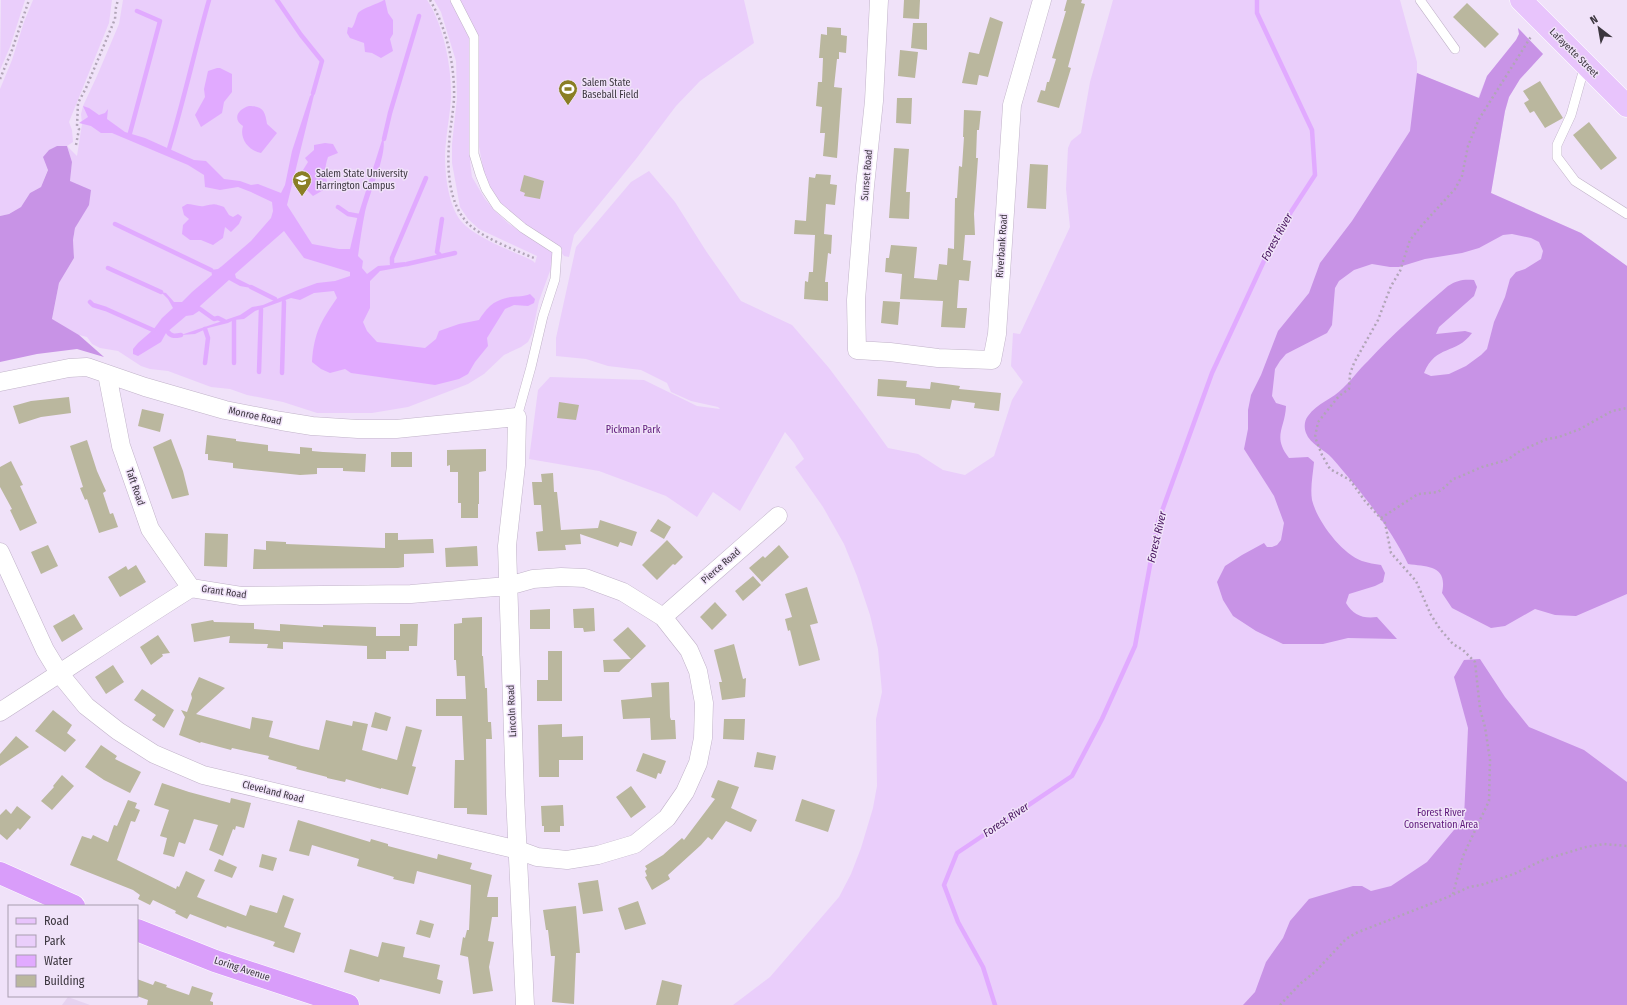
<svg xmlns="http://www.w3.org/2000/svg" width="1627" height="1005" viewBox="0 0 1627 1005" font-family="'Fira Sans Condensed',sans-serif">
<rect width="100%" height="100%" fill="#f0e2f9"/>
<path fill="#e6d3f1" d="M68 997 90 1005H62Z"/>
<path fill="#eacefb" d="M1 0H25L10 47 0 70Z
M33 0H112L109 23 69 122 72 130 73 142 67 146 77 156 82 124 81 114 83 106 97 76 119 24 123 0H427C444 25 452 69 451 99 450 114 447 128 446 142 443 164 447 204 461 221 475 238 513 251 533 261L535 263 537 256 479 229 468 219 460 207 452 163V144L457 98 456 61 441 12 434 0H451L470 36V161L472 177 485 199 494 210 509 224 553 251 554 260 539 301 532 334 528 342 521 347 504 355 484 374 468 384 408 407 372 413H317L283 402 247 395 230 389 211 387 168 371 150 369 141 366 118 351 100 348 92 344 87 337 79 335 52 320 59 283 74 258 73 240 75 228 80 218 70 181 72 162 67 146H57L41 187 30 193 21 207 9 214 0 216V89L12 60 24 22Z
M458 0H744L754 43 700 81 676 106 636 159 574 235 569 257 564 256 558 248 525 226 494 198 486 183 479 147 478 37Z
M1113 0H1400L1417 62V73L1478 98 1487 76 1516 40 1519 34 1518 28 1543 54 1520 79 1509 97 1505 111 1491 193 1581 233 1627 266V1005H733L770 977 839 897 851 874 861 848 873 808 877 786 876 719 882 692 878 649 870 615 857 576 844 544 823 507 795 467 804 459 794 443 785 432 740 511 713 492 697 517 666 496 599 471 529 459 538 390 550 377 644 380 697 406 720 409 718 407 691 401 671 392 667 383 641 370 608 366 586 359 556 356V338L576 247 631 182 649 171 675 202 706 251 741 301 792 325 829 368 862 412 888 448 918 454 943 470 965 475 994 456 1012 400 1023 382 1011 366 1013 333 1020 334 1070 227 1066 189 1068 148 1071 141 1081 133 1090 82Z"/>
<path fill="#c893e6" d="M1518 28 1543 54 1520 79 1509 97 1505 111 1491 193 1581 233 1627 266V594L1576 616 1555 615 1535 609 1505 626 1491 628 1452 608 1442 593C1448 565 1428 567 1408 564 1391 528 1358 488 1332 458 1325 450 1310 444 1306 433 1304 428 1304 421 1308 416 1317 403 1333 399 1343 388 1352 380 1359 369 1368 361 1393 334 1420 310 1448 286 1457 280 1464 279 1474 280L1477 287 1474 296 1439 327 1436 334 1465 331 1472 333C1456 355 1436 344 1424 373L1431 376 1449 374 1466 366 1481 355 1487 349 1494 322 1505 297 1510 279 1516 272 1525 269 1541 259 1543 251 1539 242 1531 238 1512 234 1503 235 1479 248 1462 253 1425 259 1399 267H1390L1372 264 1354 270 1339 281 1335 288 1332 325 1327 333 1286 354 1280 361 1275 369 1272 396 1276 403 1286 406C1285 429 1272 436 1289 458L1308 457 1314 462C1313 474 1310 488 1312 500 1317 521 1342 554 1362 561 1368 563 1375 564 1381 565L1385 573 1383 582 1375 586 1349 594 1346 603C1353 615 1363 619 1377 617L1397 639 1348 638 1323 644H1283L1256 631 1233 616 1223 600 1217 582 1225 566 1242 555 1264 543 1267 547H1272L1277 545 1281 540 1284 523 1274 496 1244 449 1248 429V410L1251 395 1261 375 1278 331 1309 293 1320 263 1352 221 1410 131 1417 73 1479 98 1487 76 1516 40 1519 34Z
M57 146H67L72 162 70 181 91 190 89 205 75 228 73 240 74 258 59 283 52 319 79 335 104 357 77 349 37 354 0 362V216L9 214 21 207 30 193 41 187 48 170 43 157 49 150Z
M1480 659 1505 697 1529 727 1584 750 1627 782V1005H1243L1255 992 1266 962 1283 938 1290 921 1309 899 1353 886H1362L1371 891 1391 886 1427 862 1464 818 1468 728 1454 677 1464 660Z"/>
<path fill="#e1aaff" d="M384 0H385L388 13 393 20V34L390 39 393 51 381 58 372 53 365 52 364 43 350 38 347 33 348 27 352 28C355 24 356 17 358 13 362 8 378 4 384 0Z
M217 68H220L232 74V92L224 102 222 113 201 127 195 115 205 97 204 89 208 71Z
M315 91 287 205 312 244 339 249H350L357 219 383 137C388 153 369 194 365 212 362 227 360 241 358 256L363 261 362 268 367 274 378 266 391 265 394 263 405 262 408 266 380 271 370 281V308L363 322 367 331 377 342 425 348 436 339 439 331 459 324 479 320C488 306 494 300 511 297 518 296 523 297 530 294L535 299 534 303 528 306 514 305 505 309 487 338 488 346 475 362 468 374 459 379 435 385 351 373 345 369 330 373 321 369 312 362C314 333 321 321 337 298L334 291 314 293 300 300 291 298 255 311 244 319 234 320 228 323 208 328 195 334 181 335 240 315 252 307 263 305 298 290 317 283 335 281 350 276V272L304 258 284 231 235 274 236 278 250 285 251 288 240 286 229 280 200 306 199 311 193 315 186 316 166 333 161 342 138 356 133 354V349L138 343 153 330 162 318 173 308 168 299 161 292 166 293 174 302H182L192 292 212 275 211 270 218 269 222 266 251 241 271 218 273 211 272 202 251 192 238 187 220 190 205 187 204 175 188 165 112 133H101L91 126 79 123 88 117 83 106 89 108 99 115 105 113 108 109 107 119 125 132 145 138 194 160 206 161 224 179 240 181 251 185 258 184 281 193 285 185 292 151 310 96Z
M249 106C263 106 265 111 267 124L277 133 261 153C249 151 239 139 243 126 232 119 238 109 249 106Z
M325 143 333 144 338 153 328 157C323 172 327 173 327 188L313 196 302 185 303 170 308 162 305 158 314 150V145Z
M187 204C192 204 199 207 204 206 214 204 213 203 224 207L229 215 233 217 238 214 242 217 239 224 231 232 225 227 223 238 213 245 201 240H190L182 234 183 225 189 219 184 215 182 207Z"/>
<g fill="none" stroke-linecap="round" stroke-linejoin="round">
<path stroke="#e1aaff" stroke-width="4.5" d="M277 0 301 35 322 61 313 93
M130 133 160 21 137 11
M384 139 390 113 419 16
M169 149C184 100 195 49 209 0
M338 207 348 214 359 216
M115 224 211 270
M440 255 437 252 442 219
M392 264V258L426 178
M407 264 455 253
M108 268 161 292
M251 287 275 299
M90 302 93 305 106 309 153 330
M200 309 214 319 218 318 224 321
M234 320V363
M168 332C171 337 176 336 181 335
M205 363 208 338 205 329
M259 372 261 309
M282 373 284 302
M995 1005 983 967 958 922 944 885 957 853 1072 776 1102 719 1135 646 1158 522 1212 373 1276 235 1315 175 1312 130 1257 13V0"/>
</g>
<path fill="#bab79e" d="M904 0H920L919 19 903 18Z
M1067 0H1082L1081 3 1085 4 1068 67 1071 68 1059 108 1037 102 1041 90 1045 91 1047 82H1049L1056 59 1052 58 1066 11H1064Z
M1467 3 1499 34 1485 48 1453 17Z
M990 17 1003 22 988 77 979 75 977 85 962 83 969 52 979 54Z
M913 23H927V50L911 48Z
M827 27 841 28V35L847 36 846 53 839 52V59H837L834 87 842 88 837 158 823 156 825 133H820L822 107 816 106 818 82H822L823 58H819L821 34 827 35Z
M900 50 918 52 915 78 898 76Z
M1540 81 1563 118 1545 128 1534 111 1530 113 1524 103 1529 100 1523 91Z
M897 98H912L911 124 896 123Z
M964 110 981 111 979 130H977L976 158H978L974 214 975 235H965L963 260 971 261 969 281 959 280 957 308H967L965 328 941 327 943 301 900 299 902 274 885 272 886 258H889L891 245 917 247 914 278 937 280 939 264 947 265 948 248 954 249 955 198H957L959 166 962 167 964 137H963Z
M1589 122 1617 158 1601 170 1573 135Z
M894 148 909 149 906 192H910L909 219 889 218Z
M1030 164 1048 165 1046 209 1027 208Z
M816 174 831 175 830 184 837 185 835 205 826 204 824 234 832 235 831 254 828 253 825 282H828V301L804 299 805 281 808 282 809 272H813L815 235 794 234 795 220 806 221 809 177 815 178Z
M524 175 544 181 540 199 524 196 525 193 520 191Z
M883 301 900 302 898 325 881 323Z
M878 379 907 381 906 387 930 389 931 382 960 386 959 389 1001 393 999 411 974 408 975 403 952 400 950 409 915 405V399L877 396Z
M69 397 71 413 41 417 19 424 13 406 31 401Z
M559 402 579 405 576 420 557 418Z
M142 409 164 414 160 432 138 426Z
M207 435 236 439V441L268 445V451L300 454V447L312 448V451L323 452 366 454 365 472 343 471V468H317V474L300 475 233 468V463L208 460V454H205Z
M171 439 183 471 189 495 172 499 153 447Z
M87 440 97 471 106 491 103 493 110 514 113 513 118 527 99 533 87 499 85 500 80 488 83 487 70 446Z
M486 449V471L479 472V504H478V518H461V503H458V472H450V465L447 466V450Z
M391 452H412V467H391Z
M11 461 23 485 20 486 37 523 20 531 10 510 12 509 0 487V467Z
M553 473 554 492H557L561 530 598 528 600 520 637 532 632 546 620 542 618 547 580 534 581 544 565 545 566 550 538 551 536 532 543 531 541 505H534L532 482H542L541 474Z
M658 519 671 527 664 539 650 531Z
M205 533 228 534 227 567 204 566Z
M385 533H398V540L433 539 434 553 404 554V567L398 568 253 569 254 549 266 550V541L286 542V544L385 548Z
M667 540 683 557 675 565 673 564 657 580 642 565Z
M48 545 58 566 41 574 31 552Z
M779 545 789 557 762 582 749 568 763 556 765 558Z
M477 546 478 566 446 567 445 548Z
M136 565 146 582 120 597 108 577 126 566 128 570Z
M753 576 761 585 743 601 735 591Z
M807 587 818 623 810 625 820 660 799 666 790 630 788 631 785 619 792 617 785 594Z
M715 602 727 615 712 630 700 617Z
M594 608 595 631 584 632 583 628H574L573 609Z
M550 609V629H530V610Z
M74 614 83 629 62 642 53 626Z
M482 617V656H483L485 688H487L488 722H491L492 739H486L487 815 467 814V808H454L455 760H464L462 716H436V699H466L465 676H457L456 660H454V624L462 623V618Z
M213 620 214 622 254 623V629L280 631V624L323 627V625L376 627V636H400V624H418L417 646H409V651H386V659H367V646L283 642V649L267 648 268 644 229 643 230 636 194 642 191 624Z
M628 627 646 646 619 672H604L603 660 631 659 613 640Z
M158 635 170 653 162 654 163 656 151 665 140 647Z
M734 644 743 679 746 678 745 697 722 700 719 682H722L714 650Z
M548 651H562V701H537V680H548Z
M113 665 124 682 106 694 95 677Z
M199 677 225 688 196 714 250 729 252 717 273 721 269 737 302 746 319 750 326 720 352 726 353 721 368 724 362 750 397 760 406 726 422 730 412 766 416 767 408 795 381 788V789L346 779 345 782 327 778V777L296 769 297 767 268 759 269 756 232 748 231 750 201 742 200 743 179 735 185 717 181 710 187 712 192 698 191 694Z
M669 682 670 717 671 720H675L676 739 651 740 650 718 623 719 621 700 652 697 651 683Z
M142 689 174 710 164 728 152 720 156 715 134 700Z
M53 710 72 725 67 733 76 740 65 752 35 731Z
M375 712 391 717 387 731 371 727Z
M724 719H745L744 740 723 739Z
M562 724V737L583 736V760H559V777H539L538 725Z
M16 736 29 747 0 766V754Z
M101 745 117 756 115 759 141 772 130 793 104 780 85 767Z
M757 752 776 756 773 770 754 767Z
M643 753 666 761 661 774 658 773 656 779 636 771Z
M62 775 74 786 52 810 41 801 54 787 53 786Z
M718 780 739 787 731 808 757 820 751 832 726 821 712 840 708 837 701 845 668 875 670 879 652 890 645 877 647 876 645 871 647 869 645 866 663 855 682 838 684 840 715 799 711 797Z
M162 783 189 792 230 803 231 798 251 803 244 828 236 826 235 830 233 829 223 856 209 850 218 825 194 819 185 844 179 842 174 857 163 854 167 838 160 836 169 810 154 805Z
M631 786 646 807 631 818 616 797Z
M802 799 835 810 828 832 795 821Z
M128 800 137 803 135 808 140 810 135 822 131 821 117 860 176 889 177 886 179 887 186 871 205 880 197 897 246 916 250 905 277 913 283 895 294 899 284 927 301 933 294 953 273 946 275 942 227 926 226 928 190 914 187 919 175 913 176 911 153 900 150 905 138 899 140 895 133 890 70 865 82 836 91 839 93 835 108 842 114 825 117 826Z
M563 805 564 826H560V832H544V826H542L541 806Z
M17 806 31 817 20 830 18 828 7 840 0 834V815L6 809 11 814Z
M298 820 370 842 371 839 388 844V846L437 859 438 854 472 863 470 869 492 875 487 897H498V917H492L488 941 494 942 489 967 493 991 473 994 468 957 460 955 463 937 465 938 467 930H469L471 885 417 871 414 884 393 879 394 877 357 866 359 859 312 845 309 856 289 851Z
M262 854 277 858 273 871 259 867Z
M219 859 237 867 232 878 214 871Z
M598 880 603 911 583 914 578 883Z
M638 901 646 924 625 930 618 908Z
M576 906 580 953H576L574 1004 552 1002 555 956H551L548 930H546L543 910Z
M420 920 434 924 430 938 416 934Z
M382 942 405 947 403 957 440 965 437 979 443 981 440 994 380 979 379 982 344 972 350 949 378 957Z
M137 979 153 985 155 981 167 985 166 987 189 995 192 986 213 993 210 1001 213 1002V1005H147L148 1000 137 996Z
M662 980 682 985 678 1005H656Z"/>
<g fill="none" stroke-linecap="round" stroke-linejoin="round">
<defs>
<path id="lane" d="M455 0 474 37V154L480 174 486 189 497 206 523 228 557 250 555 279 543 316 531 367 517 417
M1420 0 1455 49
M1585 65 1571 115 1557 145V157L1575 181 1627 214"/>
<path id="street" d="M879 0 874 101 865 186 856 300 857 350 890 352 938 358 992 360 997 334 1012 105 1042 0
M107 374 121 446 150 529 191 588
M0 382 69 368 87 367 145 387 225 410 281 421 312 426 358 429H396L517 417 516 465 507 546 515 795 525 1005
M0 552 45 650 59 673 86 706 118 731 154 754 203 775 518 850 537 857 567 860 598 855 635 844 667 818 685 792 698 763 703 738 704 703 698 671 689 650 663 617 623 592 585 578 561 577 533 579 508 586 411 594 241 596 191 588C127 628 64 671 0 712
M663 617 778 516"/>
<path id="primary" d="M1521 0 1627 106"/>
<path id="highway" d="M0 873 74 906
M137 930 215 961 348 1005"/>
</defs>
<use href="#lane" stroke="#c1b3c9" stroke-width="10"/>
<use href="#street" stroke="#c1b3c9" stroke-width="19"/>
<use href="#primary" stroke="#fff" stroke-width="23"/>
<use href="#highway" stroke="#fff" stroke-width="23"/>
<path stroke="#b1a5b7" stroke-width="2.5" stroke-dasharray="2 3" stroke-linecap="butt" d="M430 0C447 29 455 66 454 99 453 114 450 129 449 144 447 169 449 201 465 220 477 236 515 250 534 258
M0 79 12 50 29 0
M76 145 79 129 77 126 78 103 86 88 115 19 116 7 118 0
M1381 518 1418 494 1438 492 1445 487 1453 479 1459 477 1482 467 1507 460 1520 451 1547 439 1559 437 1580 429 1612 411 1627 408
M1453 894 1463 856 1489 801 1490 760 1485 727 1480 709 1475 662 1463 650 1453 644 1440 629 1431 615 1416 581 1391 553 1385 523 1365 501 1350 480 1330 469 1322 455 1315 437 1318 422 1339 396 1349 389 1350 374 1354 363 1378 320 1391 286 1400 271 1410 240 1423 224 1455 189 1462 176 1468 146 1479 119 1532 35
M1280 1005 1301 983 1315 972 1346 939 1356 933 1448 897 1469 887 1481 885 1514 874 1543 860 1586 847 1604 844 1627 846"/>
<use href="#lane" stroke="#fff" stroke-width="9"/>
<use href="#street" stroke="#fff" stroke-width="18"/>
<use href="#primary" stroke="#e8c4fc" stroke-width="22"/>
<use href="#highway" stroke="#d99dfa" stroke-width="22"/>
</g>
<defs>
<symbol id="stadium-pin" viewBox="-11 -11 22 30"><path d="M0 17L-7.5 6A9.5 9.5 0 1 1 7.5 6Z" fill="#8a7e25" stroke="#f0e2f9"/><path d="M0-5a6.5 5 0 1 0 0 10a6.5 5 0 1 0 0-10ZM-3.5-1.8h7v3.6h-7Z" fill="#fff"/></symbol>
<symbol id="university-pin" viewBox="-11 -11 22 30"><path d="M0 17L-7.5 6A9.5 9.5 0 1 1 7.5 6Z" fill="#8a7e25" stroke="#f0e2f9"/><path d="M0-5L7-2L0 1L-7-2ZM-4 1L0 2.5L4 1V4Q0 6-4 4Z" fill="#fff"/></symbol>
</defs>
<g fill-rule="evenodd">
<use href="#stadium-pin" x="557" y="78" width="22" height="30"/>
<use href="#university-pin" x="291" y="169" width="22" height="30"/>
</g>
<g text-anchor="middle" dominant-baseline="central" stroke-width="3" stroke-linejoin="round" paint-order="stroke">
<g font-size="10" fill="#3c363f" stroke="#f0e2f9">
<text transform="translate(1574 53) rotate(45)">Lafayette Street</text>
<text transform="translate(867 175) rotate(-85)">Sunset Road</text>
<text transform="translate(1002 246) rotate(-86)">Riverbank Road</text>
<text transform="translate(255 416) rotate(12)">Monroe Road</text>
<text transform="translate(135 487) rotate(71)">Taft Road</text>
<text transform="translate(721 566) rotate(-41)">Pierce Road</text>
<text transform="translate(224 592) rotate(8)">Grant Road</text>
<text transform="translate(512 711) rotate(-93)">Lincoln Road</text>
<text transform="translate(273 792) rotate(14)">Cleveland Road</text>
<text transform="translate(242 969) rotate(18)">Loring Avenue</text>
</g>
<g font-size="10" fill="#3c363f" stroke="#f0e2f9" text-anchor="start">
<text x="582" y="83">Salem State<tspan x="582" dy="12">Baseball Field</tspan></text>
<text x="316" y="174">Salem State University<tspan x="316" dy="12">Harrington Campus</tspan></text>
</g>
<g font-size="10" fill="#5b1578" stroke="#f0e2f9">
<text x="633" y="430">Pickman Park</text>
<text x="1441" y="813">Forest River<tspan x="1441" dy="12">Conservation Area</tspan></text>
</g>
<g font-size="11" font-style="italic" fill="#44105b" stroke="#f0e2f9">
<text transform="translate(1277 237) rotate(-61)">Forest River</text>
<text transform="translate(1157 537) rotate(-77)">Forest River</text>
<text transform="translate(1006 820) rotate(-34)">Forest River</text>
</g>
</g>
<rect x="8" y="905" width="130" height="92" fill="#f0e2f9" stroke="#a89daf"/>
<rect x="16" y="918" width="20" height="6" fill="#e8c4fc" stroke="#a89daf"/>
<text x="44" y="925" font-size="12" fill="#3c363f">Road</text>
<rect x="16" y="935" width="20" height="12" fill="#eacefb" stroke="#a89daf"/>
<text x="44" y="945" font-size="12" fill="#3c363f">Park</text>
<rect x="16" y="955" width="20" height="12" fill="#e1aaff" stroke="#a89daf"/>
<text x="44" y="965" font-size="12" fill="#3c363f">Water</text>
<rect x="16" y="975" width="20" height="12" fill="#bab79e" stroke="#a89daf"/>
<text x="44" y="985" font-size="12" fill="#3c363f">Building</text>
<g transform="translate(1599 28) rotate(329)" stroke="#f0e2f9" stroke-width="3" paint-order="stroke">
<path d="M0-3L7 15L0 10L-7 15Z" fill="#3c363f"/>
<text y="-6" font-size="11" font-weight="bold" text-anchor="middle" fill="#3c363f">N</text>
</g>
</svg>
